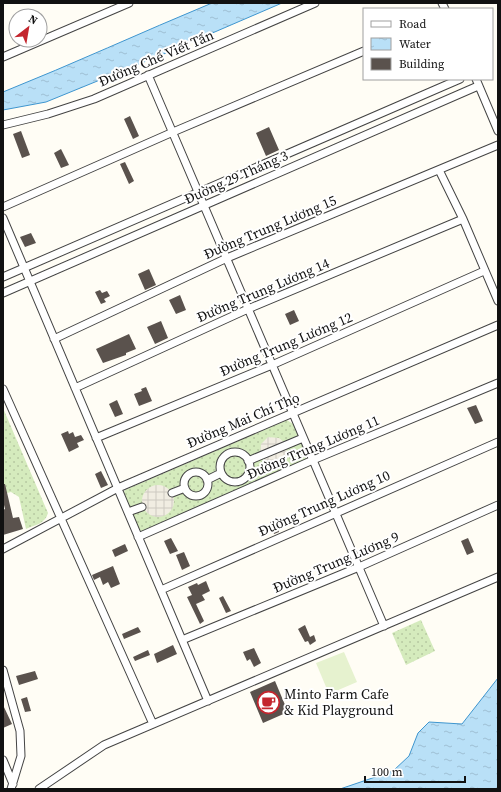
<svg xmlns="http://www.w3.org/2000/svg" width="501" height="792" viewBox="0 0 501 792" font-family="'Source Serif 4',serif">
<defs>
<pattern id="grass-dots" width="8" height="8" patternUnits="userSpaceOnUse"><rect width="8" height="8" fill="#d5ebbd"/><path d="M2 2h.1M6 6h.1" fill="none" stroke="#b6c8a1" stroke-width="1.8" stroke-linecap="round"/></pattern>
<pattern id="plaza-grid" width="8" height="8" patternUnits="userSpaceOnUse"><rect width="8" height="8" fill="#f1ede2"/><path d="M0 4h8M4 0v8" fill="none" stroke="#cecac1"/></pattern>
<pattern id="water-ripples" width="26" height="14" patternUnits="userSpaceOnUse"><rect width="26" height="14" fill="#b9e0f7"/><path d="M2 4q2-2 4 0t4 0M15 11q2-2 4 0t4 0" fill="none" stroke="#9ebfd3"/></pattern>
</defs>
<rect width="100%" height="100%" fill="#fffdf5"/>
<path fill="url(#grass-dots)" d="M3 408 48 513C45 524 35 525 26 529L19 497 11 492 3 494Z
M287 420 293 424 306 453V460L147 531H141L137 528 123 494 125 490Z
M421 620 435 651 406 665 392 633Z"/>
<path fill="#e6f2cf" d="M344 652 357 682 329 694 316 663Z"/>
<path fill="url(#plaza-grid)" d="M268 437 279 438 284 442 260 452 261 444Z
M287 448 286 455 279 463H269L263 459Z
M142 501a16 16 0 1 1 32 0a16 16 0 1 1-32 0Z"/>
<path fill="url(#water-ripples)" stroke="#3f96cf" d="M212 3H282L166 53 46 102 3 110V92C73 64 142 32 212 3Z
M498 678V789H340L393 771 409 756 418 733 429 722 462 724Z"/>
<path fill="#5a524d" d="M130 116 139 136 133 139 124 119Z
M269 127 279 150 266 156 256 133Z
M21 131 30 155 22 158 13 134Z
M61 149 69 165 61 168 54 153Z
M125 162 134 181 129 184 120 164Z
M31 233 36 243 25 247 20 237Z
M149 269 156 285 145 290 138 274Z
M100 290 102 293 107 291 110 296 104 299 106 302 101 304 95 292Z
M180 295 186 310 176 314 169 300Z
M294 310 299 321 290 325 285 314Z
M161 321 168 338 155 344 147 327Z
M129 334 136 349 126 353V355L103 363 96 349Z
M146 387 152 401 139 406 134 394 142 391 141 389Z
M117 400 123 414 115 417 109 404Z
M476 405 483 421 475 424 467 408Z
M68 431 69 434 73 432 75 437 81 435 84 440 77 443 79 447 69 452 61 434Z
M101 471 108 485 101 488 95 474Z
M3 484H5L13 518 19 517 23 529 3 535V510L5 509 3 501Z
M278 519 280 525 277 526 279 532 274 534 270 522Z
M171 538 178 551 170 554 164 541Z
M468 538 474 552 467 555 461 541Z
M125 544 128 551 115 557 112 550Z
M184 552 190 566 182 570 176 555Z
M113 566 120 584 111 588 108 582 103 585 100 577 94 580 92 575Z
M206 581 210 591 202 595 205 600 196 604 204 621 200 624 187 597 192 595 188 587 197 583 198 585Z
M223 596 231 611 226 613 219 598Z
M305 625 310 637 314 635 316 641 310 645 308 641 305 642 298 629Z
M138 627 141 632 124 639 122 634Z
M173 645 177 654 157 663 154 654Z
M254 648 261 663 254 667 250 659 247 661 243 652Z
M148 650 150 655 135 661 133 657Z
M35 671 38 679 19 685 16 676Z
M275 681 288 712 263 723 250 692Z
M27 697 31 711 25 712 21 699Z
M3 705 12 724 3 728Z"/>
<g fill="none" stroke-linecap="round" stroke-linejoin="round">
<defs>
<path id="minor" d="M442 3 445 9
M3 57 129 3
M148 75 384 626
M476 79 498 131
M3 125 48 114 94 99 315 3
M439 170 463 219 498 301
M3 207 173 132 364 51
M3 218 208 701
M3 277 460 79
M3 293 478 86
M54 339 227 258 498 145
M75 388 248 309 463 219
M3 389 153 724
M96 438 272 365 484 271
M220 467a15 15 0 1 1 30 0a15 15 0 1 1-30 0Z
M248 461 303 438
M184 484a12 12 0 1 1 24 0a12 12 0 1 1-24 0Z
M207 480 221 473
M172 493 185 488
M128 512 142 507
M138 537 313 460 498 383
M3 549 118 488 498 325
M161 590 498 442
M182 640 359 567 498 505
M3 670 20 731 21 756 11 789
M3 760 13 784
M39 789 104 745 498 577"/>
</defs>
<use href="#minor" stroke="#444" stroke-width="9"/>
<use href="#minor" stroke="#fff" stroke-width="7"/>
</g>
<defs>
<symbol id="cafe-ring" viewBox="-11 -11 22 22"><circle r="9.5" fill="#fff" stroke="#c4262e" stroke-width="1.5"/><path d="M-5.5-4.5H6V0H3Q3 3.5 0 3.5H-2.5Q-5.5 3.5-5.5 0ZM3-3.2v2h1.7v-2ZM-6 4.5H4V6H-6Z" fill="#c4262e"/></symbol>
</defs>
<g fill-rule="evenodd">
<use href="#cafe-ring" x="256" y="690" width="25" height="25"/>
</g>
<g text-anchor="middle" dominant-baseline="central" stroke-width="4" stroke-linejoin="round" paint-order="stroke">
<g font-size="14" fill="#111" stroke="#fff">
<text transform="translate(156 58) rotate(-23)">Đường Chế Viết Tấn</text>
<text transform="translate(236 177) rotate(-24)">Đường 29 Tháng 3</text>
<text transform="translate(270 227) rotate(-23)">Đường Trung Lương 15</text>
<text transform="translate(263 290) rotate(-23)">Đường Trung Lương 14</text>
<text transform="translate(286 344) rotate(-23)">Đường Trung Lương 12</text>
<text transform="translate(243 420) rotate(-23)">Đường Mai Chí Thọ</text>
<text transform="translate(313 447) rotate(-23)">Đường Trung Lương 11</text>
<text transform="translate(324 503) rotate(-24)">Đường Trung Lương 10</text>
<text transform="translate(336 562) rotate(-23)">Đường Trung Lương 9</text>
</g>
<g font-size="14" fill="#111" stroke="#fff" text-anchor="start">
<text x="284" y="694">Minto Farm Cafe<tspan x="284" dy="16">&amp; Kid Playground</tspan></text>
</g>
</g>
<rect width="501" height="792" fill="none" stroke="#111111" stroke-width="8"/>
<rect x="363" y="8" width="130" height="72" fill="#ffffff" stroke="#a0a0a0"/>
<rect x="371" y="21" width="20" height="6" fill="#ffffff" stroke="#a0a0a0"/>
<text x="399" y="28" font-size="12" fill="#111111">Road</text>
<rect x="371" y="38" width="20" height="12" fill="url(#water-ripples)" stroke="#a0a0a0"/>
<text x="399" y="48" font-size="12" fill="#111111">Water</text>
<rect x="371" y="58" width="20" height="12" fill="#5a524d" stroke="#a0a0a0"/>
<text x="399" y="68" font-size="12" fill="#111111">Building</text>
<g transform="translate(28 28) rotate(31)"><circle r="19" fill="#ffffff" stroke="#a0a0a0"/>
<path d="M0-3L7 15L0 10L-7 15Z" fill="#c4262e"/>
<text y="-6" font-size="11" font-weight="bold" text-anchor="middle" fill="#111111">N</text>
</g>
<path d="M365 776v6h100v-6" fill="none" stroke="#111111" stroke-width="2"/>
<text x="371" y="776" font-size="12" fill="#111111" stroke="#ffffff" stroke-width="3" paint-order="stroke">100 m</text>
</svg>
